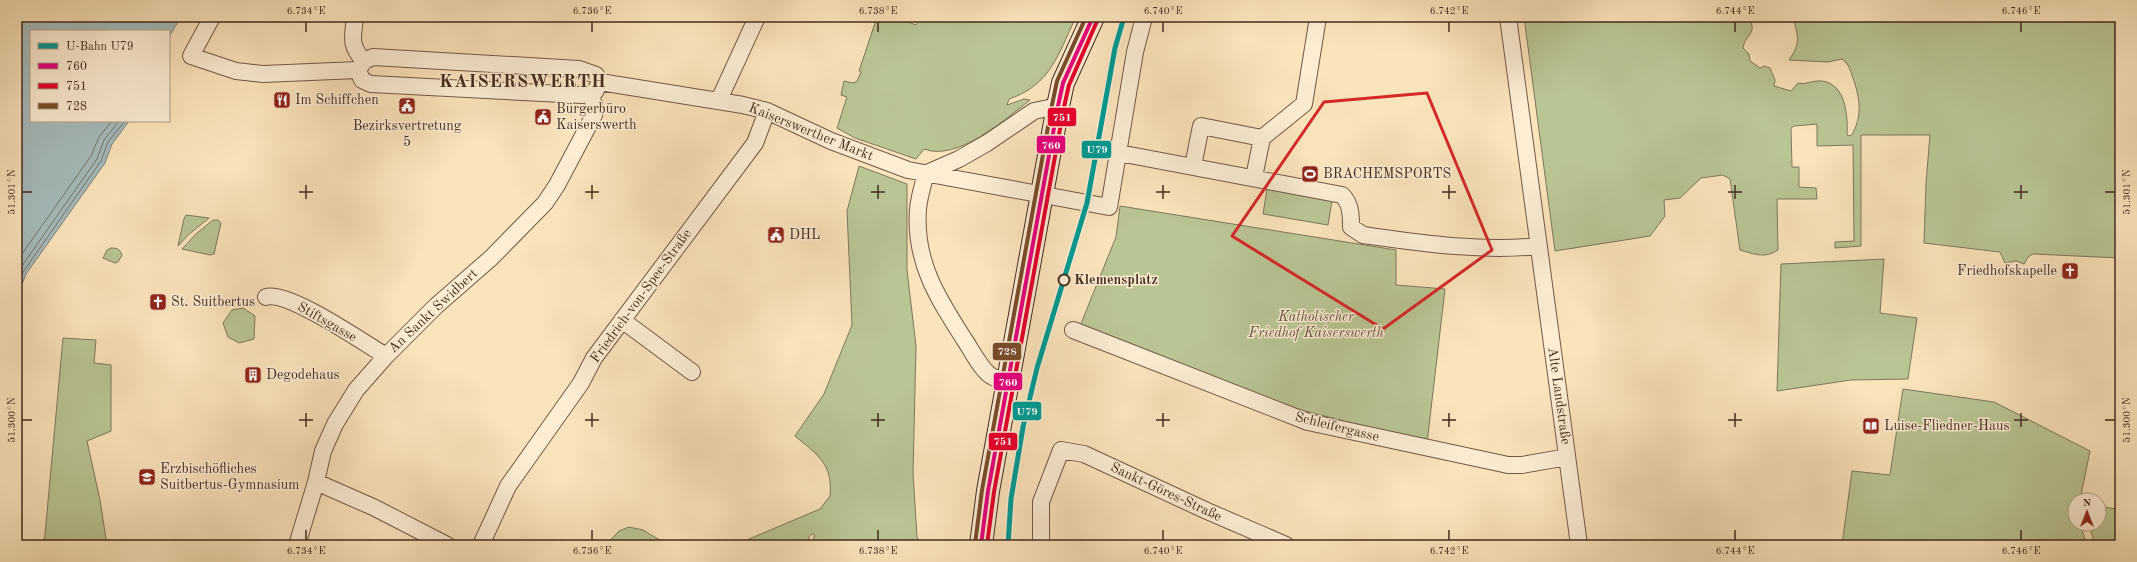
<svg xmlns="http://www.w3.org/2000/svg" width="2137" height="562" viewBox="0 0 2137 562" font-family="'Old Standard TT',serif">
<rect width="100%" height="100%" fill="#fae4bc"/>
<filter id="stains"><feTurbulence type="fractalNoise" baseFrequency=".005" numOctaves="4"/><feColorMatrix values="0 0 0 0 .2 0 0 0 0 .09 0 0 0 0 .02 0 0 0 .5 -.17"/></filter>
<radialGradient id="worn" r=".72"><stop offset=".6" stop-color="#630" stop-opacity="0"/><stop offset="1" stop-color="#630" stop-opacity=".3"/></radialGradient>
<path fill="#bac594" stroke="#7e7858" d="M877 17H895L916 25 921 17H1076C1058 54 1051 85 1009 99L1007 105 1024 99 1030 100C1006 119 957 162 924 149L916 159 855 138 837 128 847 97 841 95 844 81 853 83 857 81 861 72 859 71Z
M1524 17H1662L1661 19 1667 17H1749C1758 35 1745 34 1743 48L1749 54 1750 61 1760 68 1764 66 1770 68 1775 80 1774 86 1791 91 1798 83C1806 85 1813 80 1822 81 1846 84 1848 116 1847 135L1851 136C1863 117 1860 98 1853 78 1850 70 1849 64 1842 59L1828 62 1789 60C1801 43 1798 37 1793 17H2120V258L2033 254 2028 257 2024 264 2016 261 2005 263 2000 252 1924 243 1926 183 1930 135H1861V246L1835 248V242L1854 241 1853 145 1817 146V124L1794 126 1791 128 1792 167H1799V187L1816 188 1817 199H1777L1778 250C1765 259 1754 254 1740 250L1730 179 1723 175 1701 178 1680 198 1664 200 1665 216 1650 236 1555 251Z
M859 166 907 184V270L916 346 913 473 917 537 922 545H813L812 542 815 535 812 534 809 537V545H735L820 509 830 496C833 464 818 455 795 436L824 394 852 325 847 211Z
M1267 189 1332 201 1328 225 1263 214Z
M1120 206 1396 250V285L1445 289 1427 443 1275 403 1080 326 1116 237Z
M186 215 209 218 188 235 178 246 184 219Z
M213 220H218L221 223 214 254 210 255 182 249 196 234Z
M111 248C117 248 120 249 122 255L118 262 115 263 103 258 107 250Z
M1884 259 1880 313 1917 318 1908 379 1851 380 1777 391 1781 264Z
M243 308 255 316 254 339 239 343 228 337 223 323 232 310Z
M63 338 96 340 94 363 111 365V431L87 441 100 500 107 545H44Z
M1903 389 1994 402 2090 451 2080 500H2075V524H2080L2087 545H1842L1852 471 1890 475Z
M2118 500 2120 501V545H2095L2089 524H2099V506L2115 509Z
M629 527 643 530 668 545H606L619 531Z"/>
<path fill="#a4bbbc" stroke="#7d817c" d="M17 17H181L169 37V31H31V121H129L112 144 105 163 26 274 17 297Z"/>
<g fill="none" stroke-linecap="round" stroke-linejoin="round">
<path stroke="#74736c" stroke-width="1" d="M17 261 91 156 99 137 112 121
M17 273 97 159 104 140 119 121
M17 287 23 272 101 161 108 142 125 121"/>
<defs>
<path id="street" d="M212 17 191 56 236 71 263 74 358 70
M355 17C353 37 349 45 364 61
M1508 17 1579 545
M373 57 579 69 596 75 600 82 595 92 582 95 371 84 362 80 358 70 364 61Z
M600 82 743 105 767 111 831 141 908 170 1109 207 1135 52 1144 17
M719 100 757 17
M1262 138 1304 104 1318 17
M1119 153 1342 195C1351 204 1351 215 1351 227L1363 235C1421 243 1480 252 1539 246
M1193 166 1201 126 1262 138 1254 177
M926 173C923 185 919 197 918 209 914 261 937 297 964 339 971 349 982 372 993 377 997 379 1004 379 1008 380
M927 173 959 159 987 143 1034 111 1058 106
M266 297C288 290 364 343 386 356
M622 320 692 372
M1073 330 1308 422 1508 465H1522L1567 457
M316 482 373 507 447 545
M297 545 316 482 323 451 335 424 356 390 386 356 436 306 491 258 545 203 557 185 594 115V105L591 94
M481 545 508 486 581 383 594 358 755 143 767 111
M1041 545V502L1061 450 1084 454 1207 511 1286 545"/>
<path id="secondary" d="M981 545 988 491 1058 106 1063 83 1093 17"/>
</defs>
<use href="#street" stroke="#715945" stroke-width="18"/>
<use href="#secondary" stroke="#432b1d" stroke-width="24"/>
<use href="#street" stroke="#fcedd3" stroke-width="16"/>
<use href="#secondary" stroke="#fcedd3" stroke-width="22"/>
<defs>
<path id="bus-1" d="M981 545 988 491 1058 106 1063 83 1093 17"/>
<path id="bus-2" d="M987 545 994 492 1064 107 1069 85 1098 19"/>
<path id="bus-3" d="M975 544 982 490 1052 105 1057 81 1086 17"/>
</defs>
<use href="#bus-1" stroke="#fcedd3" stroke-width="7"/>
<use href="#bus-2" stroke="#fcedd3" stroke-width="7"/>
<use href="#bus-3" stroke="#fcedd3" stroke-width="7"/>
<use href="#bus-1" stroke="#e5007d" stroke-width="4"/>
<use href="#bus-2" stroke="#e4002b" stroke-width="4"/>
<use href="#bus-3" stroke="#7a4b2a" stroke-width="4"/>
<defs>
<path id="metro-1" d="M1008 545 1011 499 1023 427 1037 368 1087 203 1115 48 1124 17"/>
</defs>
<use href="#metro-1" stroke="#fcedd3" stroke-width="8"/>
<use href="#metro-1" stroke="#009a93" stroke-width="5"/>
</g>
<path fill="none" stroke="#d62828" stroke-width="3" stroke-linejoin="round" d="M1427 93 1492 250 1383 329 1232 236 1324 102Z"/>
<path fill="none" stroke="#432b1d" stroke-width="1.5" d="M306 22V32M592 22V32M878 22V32M1163 22V32M1449 22V32M1735 22V32M2021 22V32M306 185V199M592 185V199M878 185V199M1163 185V199M1449 185V199M1735 185V199M2021 185V199M22 192H32M299 192H313M585 192H599M871 192H885M1156 192H1170M1442 192H1456M1728 192H1742M2014 192H2028M2105 192H2115M306 413V427M592 413V427M878 413V427M1163 413V427M1449 413V427M1735 413V427M2021 413V427M22 420H32M299 420H313M585 420H599M871 420H885M1156 420H1170M1442 420H1456M1728 420H1742M2014 420H2028M2105 420H2115M306 530V540M592 530V540M878 530V540M1163 530V540M1449 530V540M1735 530V540M2021 530V540"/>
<defs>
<symbol id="restaurant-square" viewBox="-11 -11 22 22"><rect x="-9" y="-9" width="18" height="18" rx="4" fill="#8f2418" stroke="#fcedd3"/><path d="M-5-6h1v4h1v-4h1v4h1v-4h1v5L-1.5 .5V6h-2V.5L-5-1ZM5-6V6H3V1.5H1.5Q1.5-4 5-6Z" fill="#fff"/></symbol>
<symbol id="civic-square" viewBox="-11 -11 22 22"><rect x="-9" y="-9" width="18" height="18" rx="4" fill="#8f2418" stroke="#fcedd3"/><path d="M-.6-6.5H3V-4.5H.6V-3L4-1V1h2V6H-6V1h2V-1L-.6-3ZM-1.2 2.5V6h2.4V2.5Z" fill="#fff"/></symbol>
<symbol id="stadium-square" viewBox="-11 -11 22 22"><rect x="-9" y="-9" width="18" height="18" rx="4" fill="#8f2418" stroke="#fcedd3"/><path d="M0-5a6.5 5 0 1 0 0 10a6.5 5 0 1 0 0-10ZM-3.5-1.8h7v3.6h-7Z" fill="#fff"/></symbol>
<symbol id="church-square" viewBox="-11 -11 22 22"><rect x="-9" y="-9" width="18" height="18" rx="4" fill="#8f2418" stroke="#fcedd3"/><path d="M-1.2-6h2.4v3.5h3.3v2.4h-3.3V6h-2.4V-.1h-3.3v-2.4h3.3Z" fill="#fff"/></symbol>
<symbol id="building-square" viewBox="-11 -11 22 22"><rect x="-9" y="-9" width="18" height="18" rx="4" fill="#8f2418" stroke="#fcedd3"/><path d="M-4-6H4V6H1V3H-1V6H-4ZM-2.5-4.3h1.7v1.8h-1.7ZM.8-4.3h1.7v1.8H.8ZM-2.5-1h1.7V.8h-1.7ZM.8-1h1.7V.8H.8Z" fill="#fff"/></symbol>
<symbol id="library-square" viewBox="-11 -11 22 22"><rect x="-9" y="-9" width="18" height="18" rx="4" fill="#8f2418" stroke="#fcedd3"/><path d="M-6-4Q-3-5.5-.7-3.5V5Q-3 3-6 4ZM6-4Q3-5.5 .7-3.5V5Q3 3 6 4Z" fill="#fff"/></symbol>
<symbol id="school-square" viewBox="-11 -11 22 22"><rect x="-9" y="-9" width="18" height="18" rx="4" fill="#8f2418" stroke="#fcedd3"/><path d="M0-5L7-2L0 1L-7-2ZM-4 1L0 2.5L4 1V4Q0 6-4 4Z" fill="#fff"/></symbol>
</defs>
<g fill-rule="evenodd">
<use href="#restaurant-square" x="272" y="90" width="20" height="20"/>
<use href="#civic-square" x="397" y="96" width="20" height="20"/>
<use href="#civic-square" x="533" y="107" width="20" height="20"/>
<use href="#stadium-square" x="1300" y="164" width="20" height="20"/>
<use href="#civic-square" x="766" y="225" width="20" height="20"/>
<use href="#church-square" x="2060" y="261" width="20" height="20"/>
<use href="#church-square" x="148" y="292" width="20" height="20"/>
<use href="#building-square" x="243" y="365" width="20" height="20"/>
<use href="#library-square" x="1861" y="416" width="20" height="20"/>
<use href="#school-square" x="137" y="467" width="20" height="20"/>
</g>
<circle fill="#fcedd3" stroke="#432b1d" stroke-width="2" cx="1064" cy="280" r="5.5"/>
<g text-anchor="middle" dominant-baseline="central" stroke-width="3" stroke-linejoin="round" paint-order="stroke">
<g font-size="14" fill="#432b1d" stroke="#fcedd3" text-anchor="start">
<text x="295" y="100">Im Schiffchen</text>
<text x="556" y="109">Bürgerbüro<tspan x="556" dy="16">Kaiserswerth</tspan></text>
<text x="407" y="126" text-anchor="middle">Bezirksvertretung<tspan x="407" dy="16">5</tspan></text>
<text x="1323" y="174">BRACHEMSPORTS</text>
<text x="789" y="235">DHL</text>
<text x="2057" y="271" text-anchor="end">Friedhofskapelle</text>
<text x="171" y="302">St. Suitbertus</text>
<text x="266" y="375">Degodehaus</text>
<text x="1884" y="426">Luise-Fliedner-Haus</text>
<text x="160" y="469">Erzbischöfliches<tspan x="160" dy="16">Suitbertus-Gymnasium</tspan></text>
</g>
<g font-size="14" fill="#432b1d" stroke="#fcedd3">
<text transform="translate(811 132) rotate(22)">Kaiserswerther Markt</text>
<text transform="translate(641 296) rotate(-54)">Friedrich-von-Spee-Straße</text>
<text transform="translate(433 311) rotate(-43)">An Sankt Swidbert</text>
<text transform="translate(327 322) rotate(30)">Stiftsgasse</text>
<text transform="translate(1559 396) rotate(82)">Alte Landstraße</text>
<text transform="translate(1337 427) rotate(14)">Schleifergasse</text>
<text transform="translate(1166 492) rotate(25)">Sankt-Göres-Straße</text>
</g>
<g font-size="14" font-weight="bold" fill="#432b1d" stroke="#fcedd3" text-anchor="start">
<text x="1074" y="280">Klemensplatz</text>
</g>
<g font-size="14" font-style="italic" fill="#61523b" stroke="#fcedd3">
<text x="1316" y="317">Katholischer<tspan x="1316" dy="16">Friedhof Kaiserswerth</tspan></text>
</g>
<g font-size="18" font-weight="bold" letter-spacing="1" fill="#432b1d" stroke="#fcedd3">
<text x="523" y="82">KAISERSWERTH</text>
</g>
</g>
<g stroke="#fcedd3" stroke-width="1.5">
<rect x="1047" y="107" width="30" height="20" rx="4" fill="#e4002b"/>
<rect x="1036" y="135" width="30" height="19" rx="4" fill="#e5007d"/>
<rect x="1081" y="140" width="31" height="19" rx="4" fill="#009a93"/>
<rect x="992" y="342" width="30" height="19" rx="4" fill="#7a4b2a"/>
<rect x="993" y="372" width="30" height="19" rx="4" fill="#e5007d"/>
<rect x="1012" y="401" width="30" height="20" rx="4" fill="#009a93"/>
<rect x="988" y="432" width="30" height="19" rx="4" fill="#e4002b"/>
</g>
<g font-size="11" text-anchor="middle" font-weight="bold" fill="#fff">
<text x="1062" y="121">751</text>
<text x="1051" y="149">760</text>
<text x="1097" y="153">U79</text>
<text x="1007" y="355">728</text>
<text x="1008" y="386">760</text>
<text x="1027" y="415">U79</text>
<text x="1003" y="445">751</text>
</g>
<rect width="2137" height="562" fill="none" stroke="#fae4bc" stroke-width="44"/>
<rect x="30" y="30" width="140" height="92" fill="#fcedd3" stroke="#b29f8a"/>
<rect x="38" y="43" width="20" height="6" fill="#009a93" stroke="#b29f8a"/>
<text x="66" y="50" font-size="12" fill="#432b1d">U-Bahn U79</text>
<rect x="38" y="63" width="20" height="6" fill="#e5007d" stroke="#b29f8a"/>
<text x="66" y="70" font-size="12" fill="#432b1d">760</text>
<rect x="38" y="83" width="20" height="6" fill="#e4002b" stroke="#b29f8a"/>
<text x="66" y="90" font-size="12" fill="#432b1d">751</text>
<rect x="38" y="103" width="20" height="6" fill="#7a4b2a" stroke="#b29f8a"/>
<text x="66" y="110" font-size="12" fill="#432b1d">728</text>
<g transform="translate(2087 512)"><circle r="19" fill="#fcedd3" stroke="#b29f8a"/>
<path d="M0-3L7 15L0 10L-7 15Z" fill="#8f2418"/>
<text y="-6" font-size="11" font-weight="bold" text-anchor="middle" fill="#432b1d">N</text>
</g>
<rect x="22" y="22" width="2093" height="518" fill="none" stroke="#432b1d" stroke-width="1.5"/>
<g font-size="10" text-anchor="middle" fill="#432b1d">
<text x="306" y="14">6.734°E</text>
<text x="592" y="14">6.736°E</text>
<text x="878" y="14">6.738°E</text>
<text x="1163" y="14">6.740°E</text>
<text x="1449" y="14">6.742°E</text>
<text x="1735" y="14">6.744°E</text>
<text x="2021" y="14">6.746°E</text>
<text transform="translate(11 192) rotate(-90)" y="4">51.301°N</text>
<text transform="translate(2126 192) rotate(-90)" y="4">51.301°N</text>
<text transform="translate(11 420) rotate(-90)" y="4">51.300°N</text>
<text transform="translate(2126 420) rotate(-90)" y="4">51.300°N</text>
<text x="306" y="554">6.734°E</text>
<text x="592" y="554">6.736°E</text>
<text x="878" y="554">6.738°E</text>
<text x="1163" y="554">6.740°E</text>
<text x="1449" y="554">6.742°E</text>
<text x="1735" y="554">6.744°E</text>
<text x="2021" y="554">6.746°E</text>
</g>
<rect width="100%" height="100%" filter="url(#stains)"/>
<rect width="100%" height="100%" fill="url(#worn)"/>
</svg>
